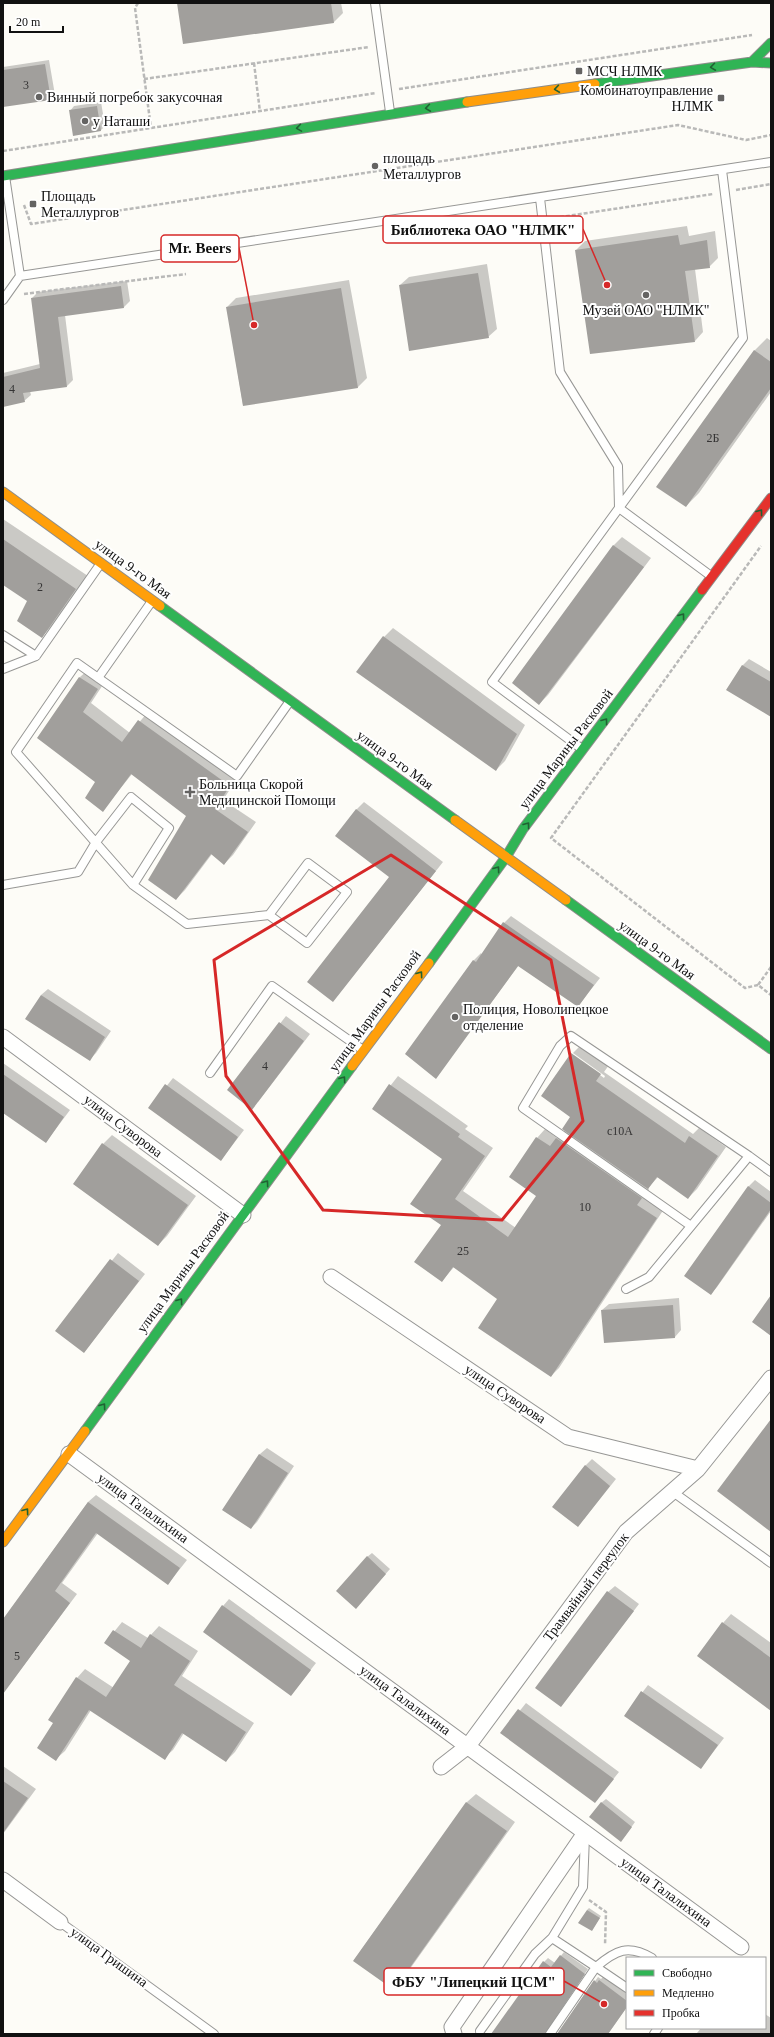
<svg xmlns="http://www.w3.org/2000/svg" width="774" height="2037" viewBox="0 0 774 2037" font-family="Georgia,serif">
<rect width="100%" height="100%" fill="#fdfcf7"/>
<path fill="#0003" d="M178 3H341L343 13 334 22 184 43Z
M49 60 55 95 50 99 3 106V67Z
M101 102 105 126 100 131 70 111 74 106Z
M687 226 689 236 715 231 718 258 709 267 695 269 703 332 695 341 576 250 585 241Z
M487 264 497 329 488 337 400 285 409 277Z
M349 280 367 378 358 387 243 405 227 307 236 298Z
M127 281 130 301 124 307 65 315 73 380 67 386 30 391 31 395 24 401 3 406V373L40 364 32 298 38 292Z
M767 338 771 341V392L699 493 686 506 754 351Z
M3 519 88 576 54 624 42 636 28 601 3 584Z
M622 537 651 558 548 695 539 704 513 683 614 545Z
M393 628 525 725 505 761 496 770 384 637Z
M749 659 771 672V716L728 689 743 665Z
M89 669 106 680 91 703 130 733 148 712 238 777 223 800 256 822 233 855 224 864 212 854 185 890 176 899 187 816 132 774 103 810 97 782 38 738 80 677Z
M364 802 443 862 333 1001 390 876 356 810Z
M511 916 600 978 578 1006 519 965 436 1077 407 1054 474 960 481 953 482 955 504 923Z
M48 989 111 1031 96 1053 89 1060 41 995Z
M286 1016 310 1034 258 1102 228 1090Z
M581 1045 609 1065 604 1072 693 1134 699 1128 726 1147 697 1189 688 1198 658 1177 648 1188 649 1189 645 1196 664 1209 559 1368 551 1376 499 1299 454 1267 442 1281 443 1159 373 1108 398 1076 468 1126 465 1129 493 1148 463 1191 516 1228 538 1195 537 1138 545 1129 557 1138 565 1130 571 1116 543 1096 572 1054 604 1078 605 1076 573 1053Z
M3 1063 70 1110 46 1142 3 1111Z
M173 1078 244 1130 221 1160 149 1108Z
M112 1135 196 1196 167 1236 158 1245 74 1184 103 1144Z
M755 1180 771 1192V1211L717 1287 711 1294 748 1187Z
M118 1253 145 1274 84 1352 56 1331Z
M679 1298 681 1330 675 1337 602 1310 609 1304Z
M267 1448 294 1466 257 1522 251 1528 223 1510 260 1454Z
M592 1459 616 1479 584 1519 585 1466Z
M96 1495 187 1560 168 1584 98 1533 62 1583 77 1594 3 1693V1620L88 1502Z
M372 1553 390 1569 360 1603 367 1557Z
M615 1586 639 1604 561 1706 608 1592Z
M229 1599 316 1663 291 1695 223 1606Z
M731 1614 771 1643V1709L723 1623Z
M122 1622 148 1638 159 1626 198 1651 182 1676 254 1723 235 1752 226 1761 184 1733 173 1750 164 1758 91 1710 65 1751 56 1759 55 1723 77 1678 85 1669 114 1688 132 1660 105 1643Z
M648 1685 724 1738 701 1768 625 1715Z
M526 1703 619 1772 595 1802 502 1733Z
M3 1766 36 1789 3 1834Z
M476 1794 515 1822 402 1980 394 1988 354 1960 467 1802Z
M606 1799 635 1822 625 1836 601 1803Z
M589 1908 601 1916 592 1930 587 1910Z
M564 1952 588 1969 549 2026V2032L551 2034H492L544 1962 548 1958 555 1963Z
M598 1977 601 1979 603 1977 627 1994V2007L608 2034H557Z
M765 2014 771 2018V2034L697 2033 701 2028H765Z"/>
<path fill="#a19f9c" d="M177 3H331L334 23 183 44Z
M45 64 51 100 3 107V70Z
M97 106 101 131 73 136 69 110Z
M678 235 680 245 707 240 710 268 685 271 695 342 590 354 575 250Z
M478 273 489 338 409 351 399 285Z
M121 286 124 308 58 317 67 387 23 393 25 402 3 407V377L40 368 31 298Z
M341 288 358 388 243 406 226 307Z
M754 350 771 362V388L686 507 656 487Z
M3 539 76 589 42 638 17 621 27 601 3 585Z
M613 545 644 567 539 705 512 683Z
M383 636 517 734 496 771 356 672Z
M742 665 771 682V717L726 690Z
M79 677 98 689 83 712 122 742 138 720 230 786 215 809 248 832 224 865 211 854 176 900 148 880 186 816 131 774 103 812 85 798 95 782 37 738Z
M356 809 436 871 333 1002 307 982 389 877 335 836Z
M503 922 594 985 578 1007 518 966 436 1079 405 1054 473 960 476 962Z
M41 995 105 1037 90 1061 25 1019Z
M279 1022 304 1041 252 1110 227 1090Z
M571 1053 601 1074 596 1081 685 1143 689 1136 718 1156 688 1199 657 1177 648 1189 562 1129 570 1117 541 1096Z
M3 1074 64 1117 46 1143 3 1113Z
M165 1084 238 1137 221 1161 148 1108Z
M389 1084 460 1134 458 1137 485 1156 455 1199 508 1237 536 1196 509 1177 536 1137 550 1146 556 1138 642 1198 637 1205 657 1218 551 1377 478 1328 497 1299 453 1267 442 1282 414 1262 441 1225 410 1204 442 1159 372 1109Z
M102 1143 188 1205 158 1246 73 1184Z
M748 1186 771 1203V1209L711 1295 684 1276Z
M110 1259 139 1281 84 1353 55 1331Z
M771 1295V1336L752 1322Z
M673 1305 675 1338 604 1343 601 1310Z
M771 1419V1532L717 1491Z
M259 1454 288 1473 251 1529 222 1510Z
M585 1465 610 1486 578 1527 552 1507Z
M88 1502 180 1568 168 1585 96 1533 55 1591 70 1603 3 1694V1619Z
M367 1556 386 1574 356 1609 336 1591Z
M607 1591 634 1611 561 1707 535 1688Z
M222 1605 311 1670 291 1696 203 1632Z
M722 1622 771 1658V1711L697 1656Z
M113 1630 141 1648 150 1634 190 1661 174 1685 246 1732 226 1762 182 1733 165 1760 89 1710 56 1761 37 1748 53 1723 48 1720 76 1677 106 1697 130 1661 104 1643Z
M641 1691 718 1745 701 1769 624 1716Z
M518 1709 614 1779 595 1803 500 1733Z
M3 1781 28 1798 3 1833Z
M466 1802 507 1831 394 1990 353 1961Z
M601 1802 632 1827 621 1842 589 1817Z
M587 1910 600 1918 592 1931 578 1923Z
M560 1955 585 1974 545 2034H491L543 1961 551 1967Z
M594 1980 597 1983 599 1980 627 2001V2007L608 2034H557Z"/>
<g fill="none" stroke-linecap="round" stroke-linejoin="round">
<defs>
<path id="lane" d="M375 3 390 112
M540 198 560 372 618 466 619 508 711 576
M20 276 771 162
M3 300 20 276 5 176
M3 635 36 656 101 563
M3 669 36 656
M98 678 152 601
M582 749 492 682 743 338 722 170
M3 885 78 872 96 842 131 797 169 828 133 885
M269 915 308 863 347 892 307 943 269 915 187 924 133 885 16 752 77 663 237 776 290 701
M210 1073 272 986 363 1050
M691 1226 523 1108 560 1046 571 1036 749 1156
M626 1289 649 1277 749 1156 771 1172
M673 1492 771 1563
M585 1836 583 1887 552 1938 596 1967C616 1950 628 1944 652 1958
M60 1922 214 2034
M480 2031 535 1954 552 1938
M550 2034 596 1967 627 1988
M654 2034 658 2028"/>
<path id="street" d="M3 1037 243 1215
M331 1277 568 1437 698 1469
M69 1454 741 1947
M441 1767 468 1746 626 1532 698 1469 771 1378
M3 1880 60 1922
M454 2034 452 2027 585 1833"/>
<path id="fast" d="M752 62 771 43
M595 84 752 62 771 63
M3 176 467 102
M160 606 455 820
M566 900 771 1049
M429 963 506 857 523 829 702 590
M85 1431 352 1066"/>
<path id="slow" d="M467 102 595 84
M3 492 160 606
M455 820 566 900
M352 1066 429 963
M3 1542 85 1431"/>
<path id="jam" d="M702 590 771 498"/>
</defs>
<use href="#lane" stroke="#979795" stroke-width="10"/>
<use href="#street" stroke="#979795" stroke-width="17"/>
<use href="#fast" stroke="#8e8d8b" stroke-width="11"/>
<use href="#slow" stroke="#8e8d8b" stroke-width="11"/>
<use href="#jam" stroke="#8e8d8b" stroke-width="11"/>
<path stroke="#b9b9b8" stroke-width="2.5" stroke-dasharray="4 2" stroke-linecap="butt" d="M138 3 135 8 151 128
M254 63 260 112
M144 79 369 47
M399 89 752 35
M3 151 376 93
M736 190 771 184
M24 205 31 224 678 125 746 140 771 135
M554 218 713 194
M24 294 186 274
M771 967 758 985 771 995
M758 985 745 988 551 838 761 546
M589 1900 606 1912 605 1945"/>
<use href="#lane" stroke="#fffffe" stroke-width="8"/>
<use href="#street" stroke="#fffffe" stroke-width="15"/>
<use href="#fast" stroke="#30b455" stroke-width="9"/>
<use href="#slow" stroke="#ff9f0a" stroke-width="9"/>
<use href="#jam" stroke="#e5322d" stroke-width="9"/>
</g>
<defs><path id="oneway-chevron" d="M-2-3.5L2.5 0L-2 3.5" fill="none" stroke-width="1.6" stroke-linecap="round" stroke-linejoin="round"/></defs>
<g stroke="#206233">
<use href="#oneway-chevron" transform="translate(713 67) rotate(172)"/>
<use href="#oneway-chevron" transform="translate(557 89) rotate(172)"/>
<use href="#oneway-chevron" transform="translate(428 108) rotate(172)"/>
<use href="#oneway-chevron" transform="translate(299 128) rotate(171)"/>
<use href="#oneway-chevron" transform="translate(760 512) rotate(-53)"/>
<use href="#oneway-chevron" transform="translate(682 616) rotate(-53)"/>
<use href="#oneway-chevron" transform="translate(605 721) rotate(-53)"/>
<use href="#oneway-chevron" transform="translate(527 825) rotate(-53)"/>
<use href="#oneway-chevron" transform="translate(497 869) rotate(-54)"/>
<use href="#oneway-chevron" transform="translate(420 974) rotate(-54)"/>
<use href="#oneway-chevron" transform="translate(343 1079) rotate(-54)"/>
<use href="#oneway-chevron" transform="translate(266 1183) rotate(-54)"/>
<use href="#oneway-chevron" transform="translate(180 1301) rotate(-54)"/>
<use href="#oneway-chevron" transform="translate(103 1406) rotate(-54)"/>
<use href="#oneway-chevron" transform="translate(26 1511) rotate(-54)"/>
</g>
<path fill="none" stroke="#d62828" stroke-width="3" stroke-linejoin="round" d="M391 855 551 960 583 1121 502 1220 323 1210 226 1076 214 960Z"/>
<g fill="#646362" stroke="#fff" stroke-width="1.5">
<rect x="575" y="67" width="8" height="8" rx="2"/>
<circle cx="39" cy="97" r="4"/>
<rect x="717" y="94" width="8" height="8" rx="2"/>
<circle cx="85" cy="121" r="4"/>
<circle cx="375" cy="166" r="4"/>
<rect x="29" y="200" width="8" height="8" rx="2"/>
<circle cx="646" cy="295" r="4"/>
<path d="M188 786h4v4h4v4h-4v4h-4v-4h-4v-4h4z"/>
<circle cx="455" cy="1017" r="4"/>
</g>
<g text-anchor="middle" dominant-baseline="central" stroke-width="4" stroke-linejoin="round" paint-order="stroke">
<g font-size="12" fill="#353434">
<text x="26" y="85">3</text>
<text x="12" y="389">4</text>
<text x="713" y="438">2Б</text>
<text x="40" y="587">2</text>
<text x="265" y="1066">4</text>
<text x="620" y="1131">с10А</text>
<text x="585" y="1207">10</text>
<text x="463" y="1251">25</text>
<text x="17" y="1656">5</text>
</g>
<g font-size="14" fill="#111" stroke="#fff" text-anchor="start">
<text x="587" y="71">МСЧ НЛМК</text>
<text x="713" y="90" text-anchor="end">Комбинатоуправление<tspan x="713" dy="16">НЛМК</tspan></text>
<text x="47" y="97">Винный погребок закусочная</text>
<text x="93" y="121">у Наташи</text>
<text x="383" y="158">площадь<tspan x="383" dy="16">Металлургов</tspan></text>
<text x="41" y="196">Площадь<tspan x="41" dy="16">Металлургов</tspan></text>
<text x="646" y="310" text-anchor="middle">Музей ОАО "НЛМК"</text>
<text x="199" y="784">Больница Скорой<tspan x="199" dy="16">Медицинской Помощи</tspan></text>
<text x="463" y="1009">Полиция, Новолипецкое<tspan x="463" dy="16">отделение</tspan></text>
</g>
<g font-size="14" fill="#111" stroke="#fff">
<text transform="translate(133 569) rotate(36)">улица 9-го Мая</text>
<text transform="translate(566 749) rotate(-53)">улица Марины Расковой</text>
<text transform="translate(395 760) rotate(36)">улица 9-го Мая</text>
<text transform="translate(657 950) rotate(36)">улица 9-го Мая</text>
<text transform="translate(375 1011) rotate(-54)">улица Марины Расковой</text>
<text transform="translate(123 1126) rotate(37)">улица Суворова</text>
<text transform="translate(183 1272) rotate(-54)">улица Марины Расковой</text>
<text transform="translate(505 1394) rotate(34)">улица Суворова</text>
<text transform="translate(143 1508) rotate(36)">улица Талалихина</text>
<text transform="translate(586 1587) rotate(-53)">Трамвайный переулок</text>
<text transform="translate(405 1700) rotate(36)">улица Талалихина</text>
<text transform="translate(666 1892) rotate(36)">улица Талалихина</text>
<text transform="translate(109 1957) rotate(36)">улица Гришина</text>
</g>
</g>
<path fill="none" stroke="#d62828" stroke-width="1.5" d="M607 285L583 229M254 325L239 248M604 2004L564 1981"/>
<g fill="#d62828" stroke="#fff" stroke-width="1.5">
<circle cx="607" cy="285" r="4"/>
<circle cx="254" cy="325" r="4"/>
<circle cx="604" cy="2004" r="4"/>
</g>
<g fill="#fff" stroke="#d62828" stroke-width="1.5">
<rect x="383" y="216" width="200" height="27" rx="4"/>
<rect x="161" y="235" width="78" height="27" rx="4"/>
<rect x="384" y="1968" width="180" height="27" rx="4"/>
</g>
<g font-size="15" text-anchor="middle" font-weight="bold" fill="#111">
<text x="483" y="235">Библиотека ОАО "НЛМК"</text>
<text x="200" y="253">Mr. Beers</text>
<text x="474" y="1987">ФБУ "Липецкий ЦСМ"</text>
</g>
<rect width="774" height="2037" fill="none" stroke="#111111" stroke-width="8"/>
<rect x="626" y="1957" width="140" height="72" fill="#ffffff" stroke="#a0a0a0"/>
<rect x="634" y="1970" width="20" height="6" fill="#30b455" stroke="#a0a0a0"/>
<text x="662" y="1977" font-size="12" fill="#111111">Свободно</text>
<rect x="634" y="1990" width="20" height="6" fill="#ff9f0a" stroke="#a0a0a0"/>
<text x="662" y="1997" font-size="12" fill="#111111">Медленно</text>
<rect x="634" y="2010" width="20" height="6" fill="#e5322d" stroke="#a0a0a0"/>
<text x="662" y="2017" font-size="12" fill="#111111">Пробка</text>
<path d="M10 26v6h53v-6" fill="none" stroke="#111111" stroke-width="2"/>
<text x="16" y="26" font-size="12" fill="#111111" stroke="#ffffff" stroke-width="3" paint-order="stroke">20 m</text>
</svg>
